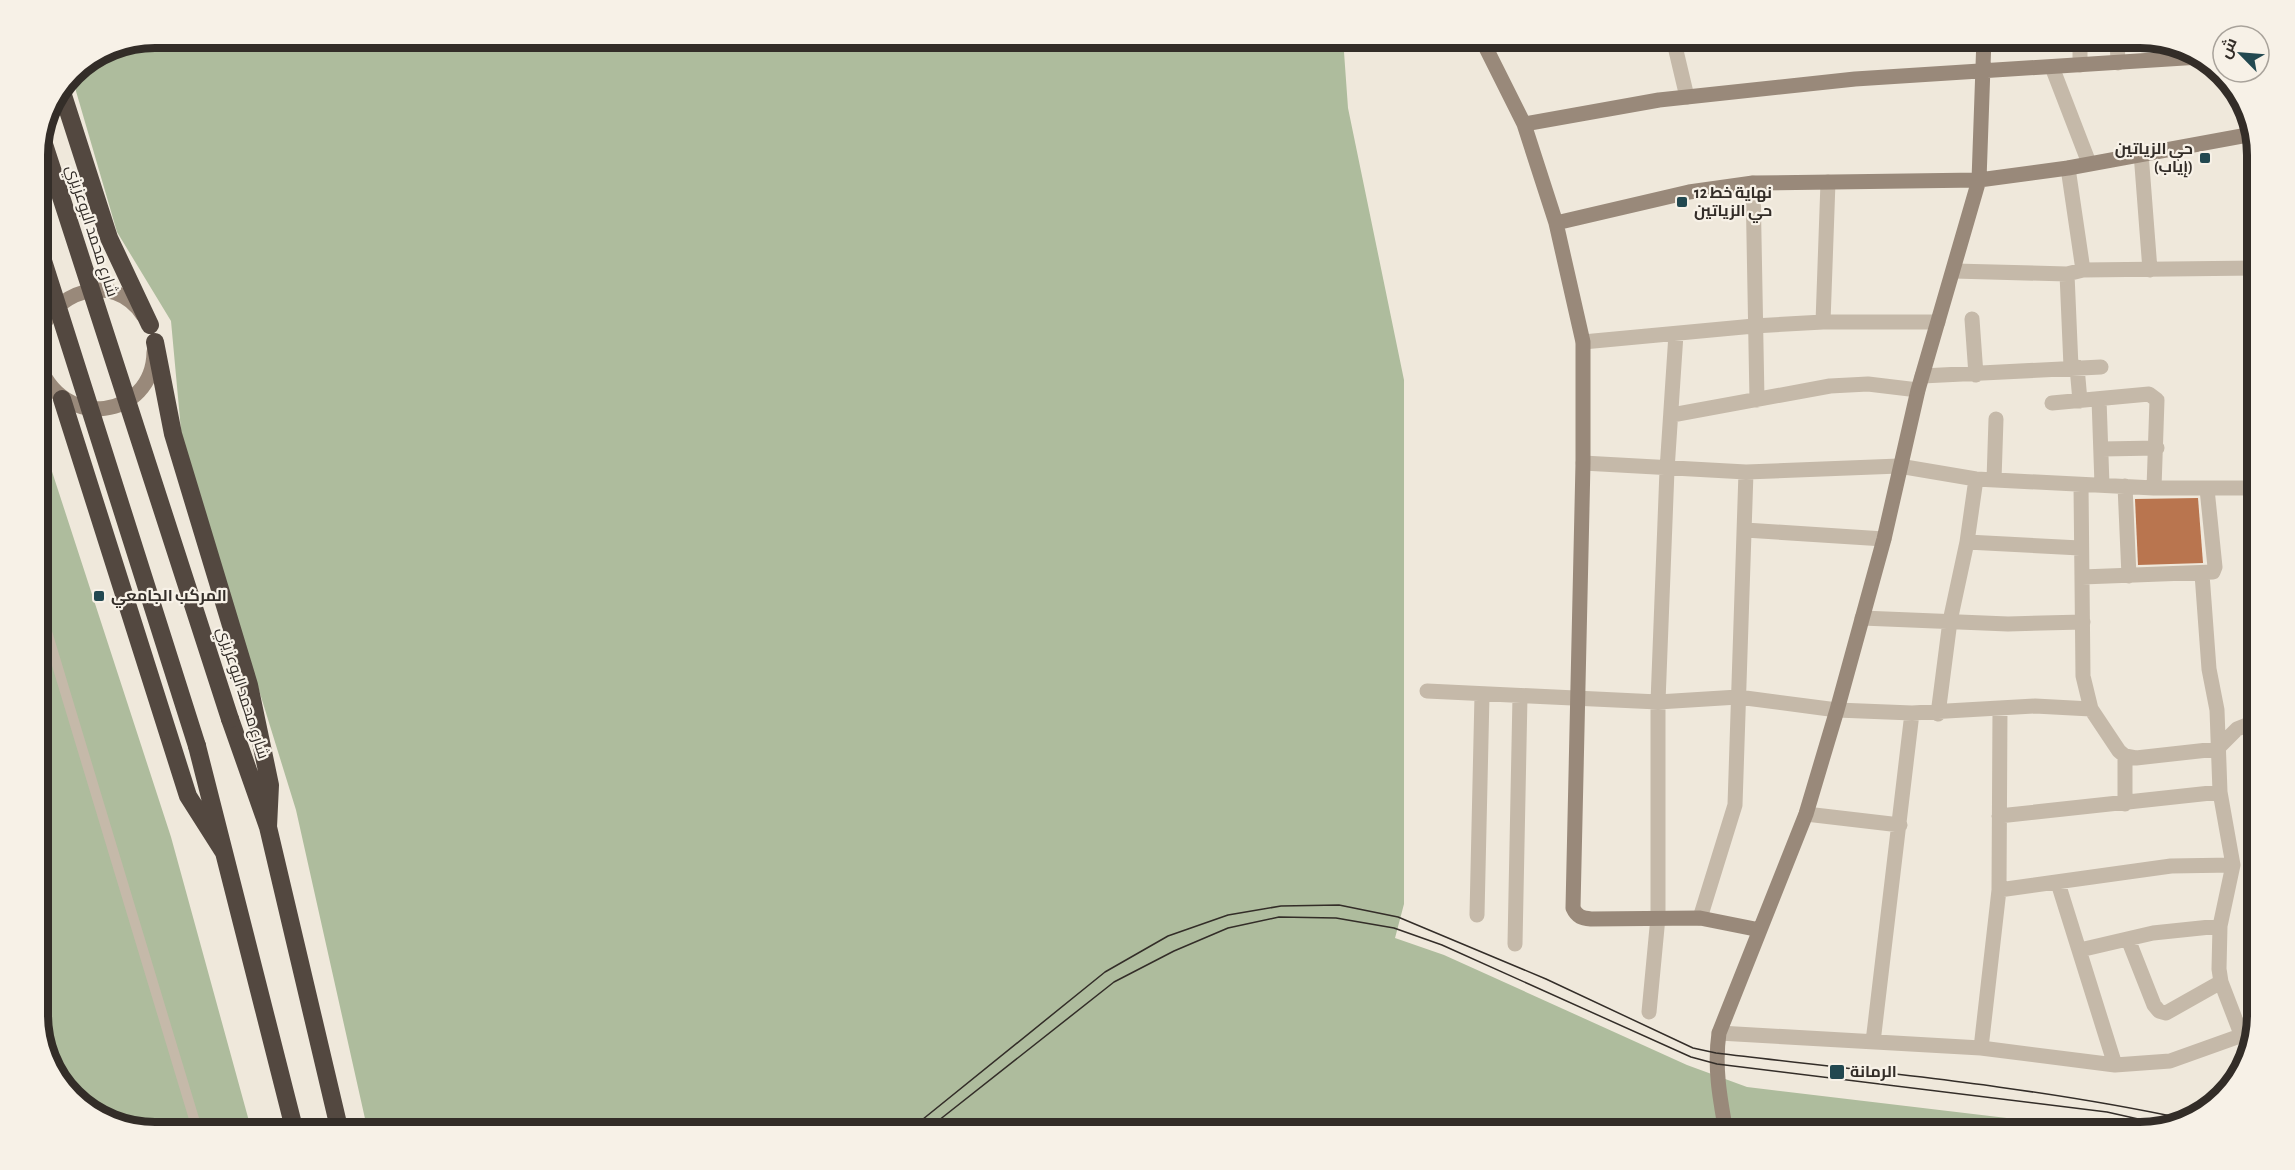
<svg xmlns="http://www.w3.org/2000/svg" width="2295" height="1170" viewBox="0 0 2295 1170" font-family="'Alegreya Sans',Cairo,sans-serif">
<rect width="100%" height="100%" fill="#efe8db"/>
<path fill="#aebc9d" d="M155 38H1343L1348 108 1404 380V904L1395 938 1444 955 1687 1065 1747 1087 2124 1132H368L296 810 182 441 171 321 117 232 71 74 111 46Z
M38 445 45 450 171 837 252 1132H155L104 1120 58 1080 38 1023Z"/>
<path fill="#b9754f" d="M2198 498 2203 563 2138 565 2135 499Z"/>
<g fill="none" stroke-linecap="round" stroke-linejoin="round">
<path stroke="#c5b9a9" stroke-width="10" d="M38 602 198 1132"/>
<path stroke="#c5b9a9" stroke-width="15" d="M1673 38 1687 97
M2080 38V65
M2117 38 2118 63
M2052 67 2089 163
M2141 153 2150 270
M2068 168 2083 270
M1753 183 1757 400
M1954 271 2067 274 2083 270 2257 268
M2067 274 2071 367
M1972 319 1976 375
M1823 322 1828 182
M1583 342 1754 326 1823 322H1938
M2077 367 2080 401
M1922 376 2101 367
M2099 399 2102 485
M2052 403 2149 394 2157 400 2154 488
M1672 415 1830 386 1868 384 1918 390
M2102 449 2157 448
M1583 463 1746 472 1899 466 1976 479 2154 488H2257
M1994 480 1996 419
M2081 485 2083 676 2091 709
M2125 486 2129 576
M1745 530 1884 539
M1967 542 2080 548
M2202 574 2209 669 2217 710 2220 792 2233 865 2220 926 2219 969 2221 982 2241 1034
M2082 577 2213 572 2215 567 2207 489
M1862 618 2008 624 2083 622
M1427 691 1658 702 1738 697 1837 710 1912 713 2035 706 2091 709 2119 751 2125 756 2136 758 2217 749 2237 729 2257 721
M1938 714 1950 621 1967 542 1976 479
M2125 804V756
M1806 814 1900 825
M1999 816 2220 792
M2058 883 2115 1065
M1999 890 2171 866 2233 865
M1477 915 1482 695
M1700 918 1735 805 1746 472
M2128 939 2154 1005 2159 1011 2166 1013 2221 982
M1515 944 1520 696
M2080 950 2153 933 2220 926
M1649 1012 1658 917V702L1667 470 1676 334
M1719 1033 1981 1048 2115 1065 2170 1061 2254 1031
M1873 1042 1912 713
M1981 1048 1999 890 2000 708"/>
<path stroke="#99897a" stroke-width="15" d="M1481 38 1524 124 1556 223 1583 342V463L1573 908C1577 917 1582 918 1591 919L1700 918 1760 930
M1524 124 1659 100 1855 79 2200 57
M1556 223 1689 192 1753 183 1979 180 2068 168 2253 134
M38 339C51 291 113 270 143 315
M38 362C62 433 153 418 154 352
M1726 1132C1720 1099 1714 1067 1719 1033L1806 814 1837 710 1884 539 1918 390 1979 180 1984 38"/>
<path stroke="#534840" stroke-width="18" d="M61 89 109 238 150 325
M38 316 41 327
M155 342 173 434 249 685 270 785 268 827
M62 399 188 796 223 851
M230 719 268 827 340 1132
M197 746 295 1132"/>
<path stroke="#332d28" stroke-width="1.5" d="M907 1132 1105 972 1168 936 1228 915 1281 906 1339 905 1398 917 1546 979 1693 1048 1716 1053C1873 1072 2030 1086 2185 1119
M924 1132 1114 982 1174 951 1228 928 1279 917 1336 918 1394 928 1442 945 1691 1057 1717 1064 2107 1112 2165 1125"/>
<path stroke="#534840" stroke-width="18" d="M41 135 230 719
M38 245 197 746"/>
</g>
<g fill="#224850" stroke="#f7f1e7" stroke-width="2">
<rect x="2199" y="152" width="12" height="12" rx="3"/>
<rect x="1676" y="196" width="12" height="12" rx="3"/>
<rect x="93" y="590" width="12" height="12" rx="3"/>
<rect x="1829" y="1064" width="16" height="16" rx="3"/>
</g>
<g text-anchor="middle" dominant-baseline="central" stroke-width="4.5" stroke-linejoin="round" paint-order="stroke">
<g font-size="16" font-weight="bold" fill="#332d28" stroke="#f7f1e7" text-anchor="start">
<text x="2193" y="149" text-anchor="end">حي الزياتين<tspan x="2193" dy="18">(إياب)</tspan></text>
<text x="1694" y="193">نهاية خط 12<tspan x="1694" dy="18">حي الزياتين</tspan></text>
<text x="111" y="596">المركب الجامعي</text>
<text x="1850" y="1072">الرمانة</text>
</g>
<g font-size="16" fill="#332d28" stroke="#f7f1e7">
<text transform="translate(92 231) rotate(72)">شارع محمد البوعزيزي</text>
<text transform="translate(243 693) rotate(72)">شارع محمد البوعزيزي</text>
</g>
</g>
<path d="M0 0H2295V1170H0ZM155 48H2140A107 107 0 0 1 2247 155V1015A107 107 0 0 1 2140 1122H155A107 107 0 0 1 48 1015V155A107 107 0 0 1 155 48Z" fill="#f7f1e7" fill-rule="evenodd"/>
<path fill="none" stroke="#332d28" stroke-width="8" d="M155 48H2140A107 107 0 0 1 2247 155V1015A107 107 0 0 1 2140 1122H155A107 107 0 0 1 48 1015V155A107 107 0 0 1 155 48Z"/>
<g transform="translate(2241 54) rotate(295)"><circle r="28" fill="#f7f1e7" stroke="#a9a39b" stroke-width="1.5"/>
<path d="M0-4.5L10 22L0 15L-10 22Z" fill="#224850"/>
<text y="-9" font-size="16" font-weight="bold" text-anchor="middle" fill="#332d28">ش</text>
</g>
</svg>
